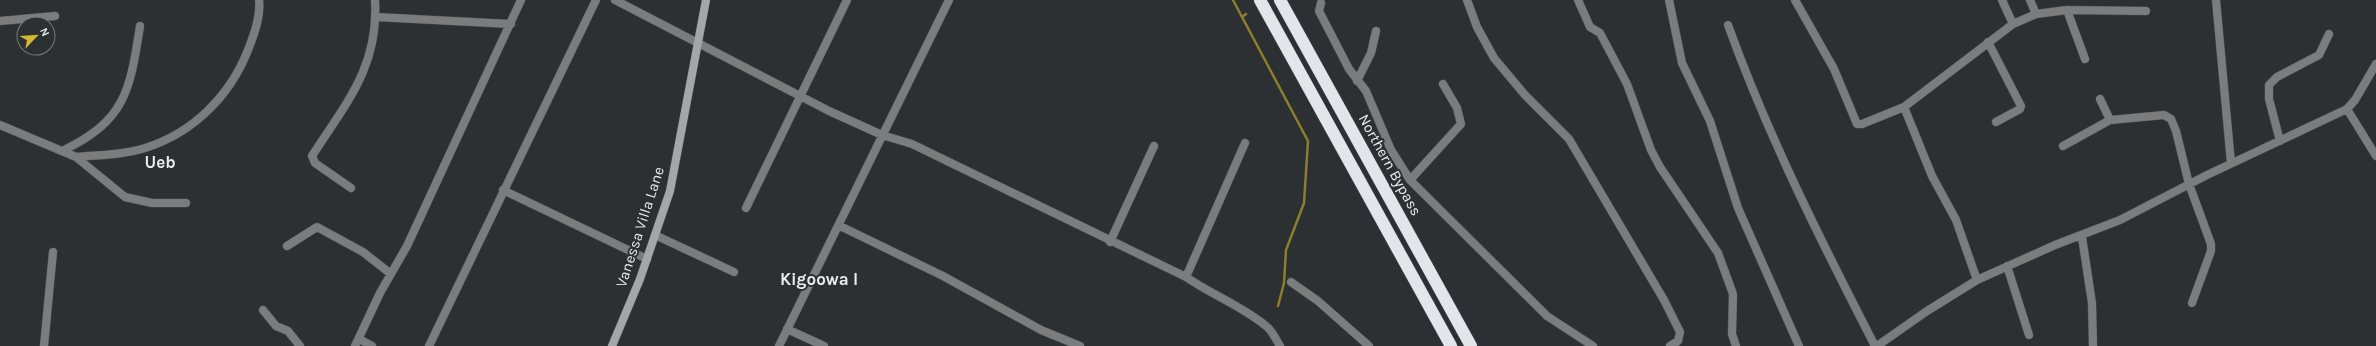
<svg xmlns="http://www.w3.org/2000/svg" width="2376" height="346" viewBox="0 0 2376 346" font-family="Karla,sans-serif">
<rect width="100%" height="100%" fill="#2c3032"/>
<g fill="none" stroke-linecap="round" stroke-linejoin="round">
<path stroke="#8d7d2d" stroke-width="2.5" d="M1233 0 1308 141 1304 203 1286 250 1284 283 1278 306
M1242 17 1246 14"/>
<defs>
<path id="street" d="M615 0 829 111 882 135 912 144 1186 277C1212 295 1242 306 1266 326 1272 330 1276 340 1280 346
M1467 0 1477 27 1494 58 1525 95 1569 139 1664 300 1680 332 1678 341 1670 346
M1578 0 1590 27 1600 33 1627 84 1651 150 1660 167 1718 253 1733 294 1732 334 1736 346
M1669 0 1682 63 1710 121 1738 208 1799 346
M1795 0 1834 69 1857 124H1862L1904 107
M2002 0 2013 24
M2030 0 2036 14
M2216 0 2231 163
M1321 3 1319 11 1349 69 1366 91 1391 150 1410 180
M2067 10 2085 59
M376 17 511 24
M0 21 55 16
M1728 25C1768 136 1821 241 1875 346
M1988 42 2021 106 2020 109 1996 122
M1357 81 1371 53 1376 31
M1443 84 1457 108 1461 124 1410 180 1547 316 1593 346
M2100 99 2110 120 2164 115 2171 119 2176 131 2189 184 2211 244V251L2192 303
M2347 109 2376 156
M0 125 76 157 125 197 152 203H186
M2280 141 2269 99V85L2277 77 2319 55 2329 34
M2063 146 2110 120
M64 150C126 120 130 90 140 26
M76 157C99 155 123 155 145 148 193 133 230 96 248 50 254 35 261 16 259 0
M351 188 315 163 312 156C346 103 379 67 375 0
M503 190 647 259
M746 208 847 0
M840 226 943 276 1041 330 1080 346
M655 235 734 272
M2082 237 2092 303 2093 346
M1110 242 1154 146
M287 246 317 227 363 252 391 274
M2007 266 2029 335
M1186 277 1245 143
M1977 280 1956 220 1932 176 1904 107 2013 24 2036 14 2067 10 2146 11
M1291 282 1318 301 1369 346
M263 310 276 326 288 331 300 346
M787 329 824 346
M359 339 372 346
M44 346 53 252
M355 346 380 293 407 246 521 0
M429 346 596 0
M779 346 949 0
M1877 346 1927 311 1977 280 2055 245 2120 220 2207 175 2347 109 2355 100 2376 64"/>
<path id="secondary" d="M612 346 640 279 670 191 706 0"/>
<path id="highway" d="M1260 0 1451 346
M1280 0 1471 346"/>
</defs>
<use href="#street" stroke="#4a4e50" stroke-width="9"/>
<use href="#secondary" stroke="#4a4e50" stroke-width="9"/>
<use href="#highway" stroke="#4a4e50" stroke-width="13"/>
<use href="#street" stroke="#7a7c7d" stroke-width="8"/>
<use href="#secondary" stroke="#a4a7a9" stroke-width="8"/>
<use href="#highway" stroke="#e2e6ea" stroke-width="12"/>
</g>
<g text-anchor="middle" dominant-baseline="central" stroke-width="4" stroke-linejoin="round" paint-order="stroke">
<g font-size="15" fill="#e9ebed" stroke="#2c3032">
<text transform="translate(1390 165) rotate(61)">Northern Bypass</text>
<text transform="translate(640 227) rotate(-72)">Vanessa Villa Lane</text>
</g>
<g font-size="17" font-weight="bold" fill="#e9ebed" stroke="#2c3032">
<text x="160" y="162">Ueb</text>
<text x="819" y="279">Kigoowa I</text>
</g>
</g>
<g transform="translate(36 36) rotate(65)"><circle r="19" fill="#2c3032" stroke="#787b7d"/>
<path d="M0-3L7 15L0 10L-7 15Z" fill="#d1b736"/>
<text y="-6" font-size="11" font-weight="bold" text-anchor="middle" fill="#e9ebed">N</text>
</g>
</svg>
